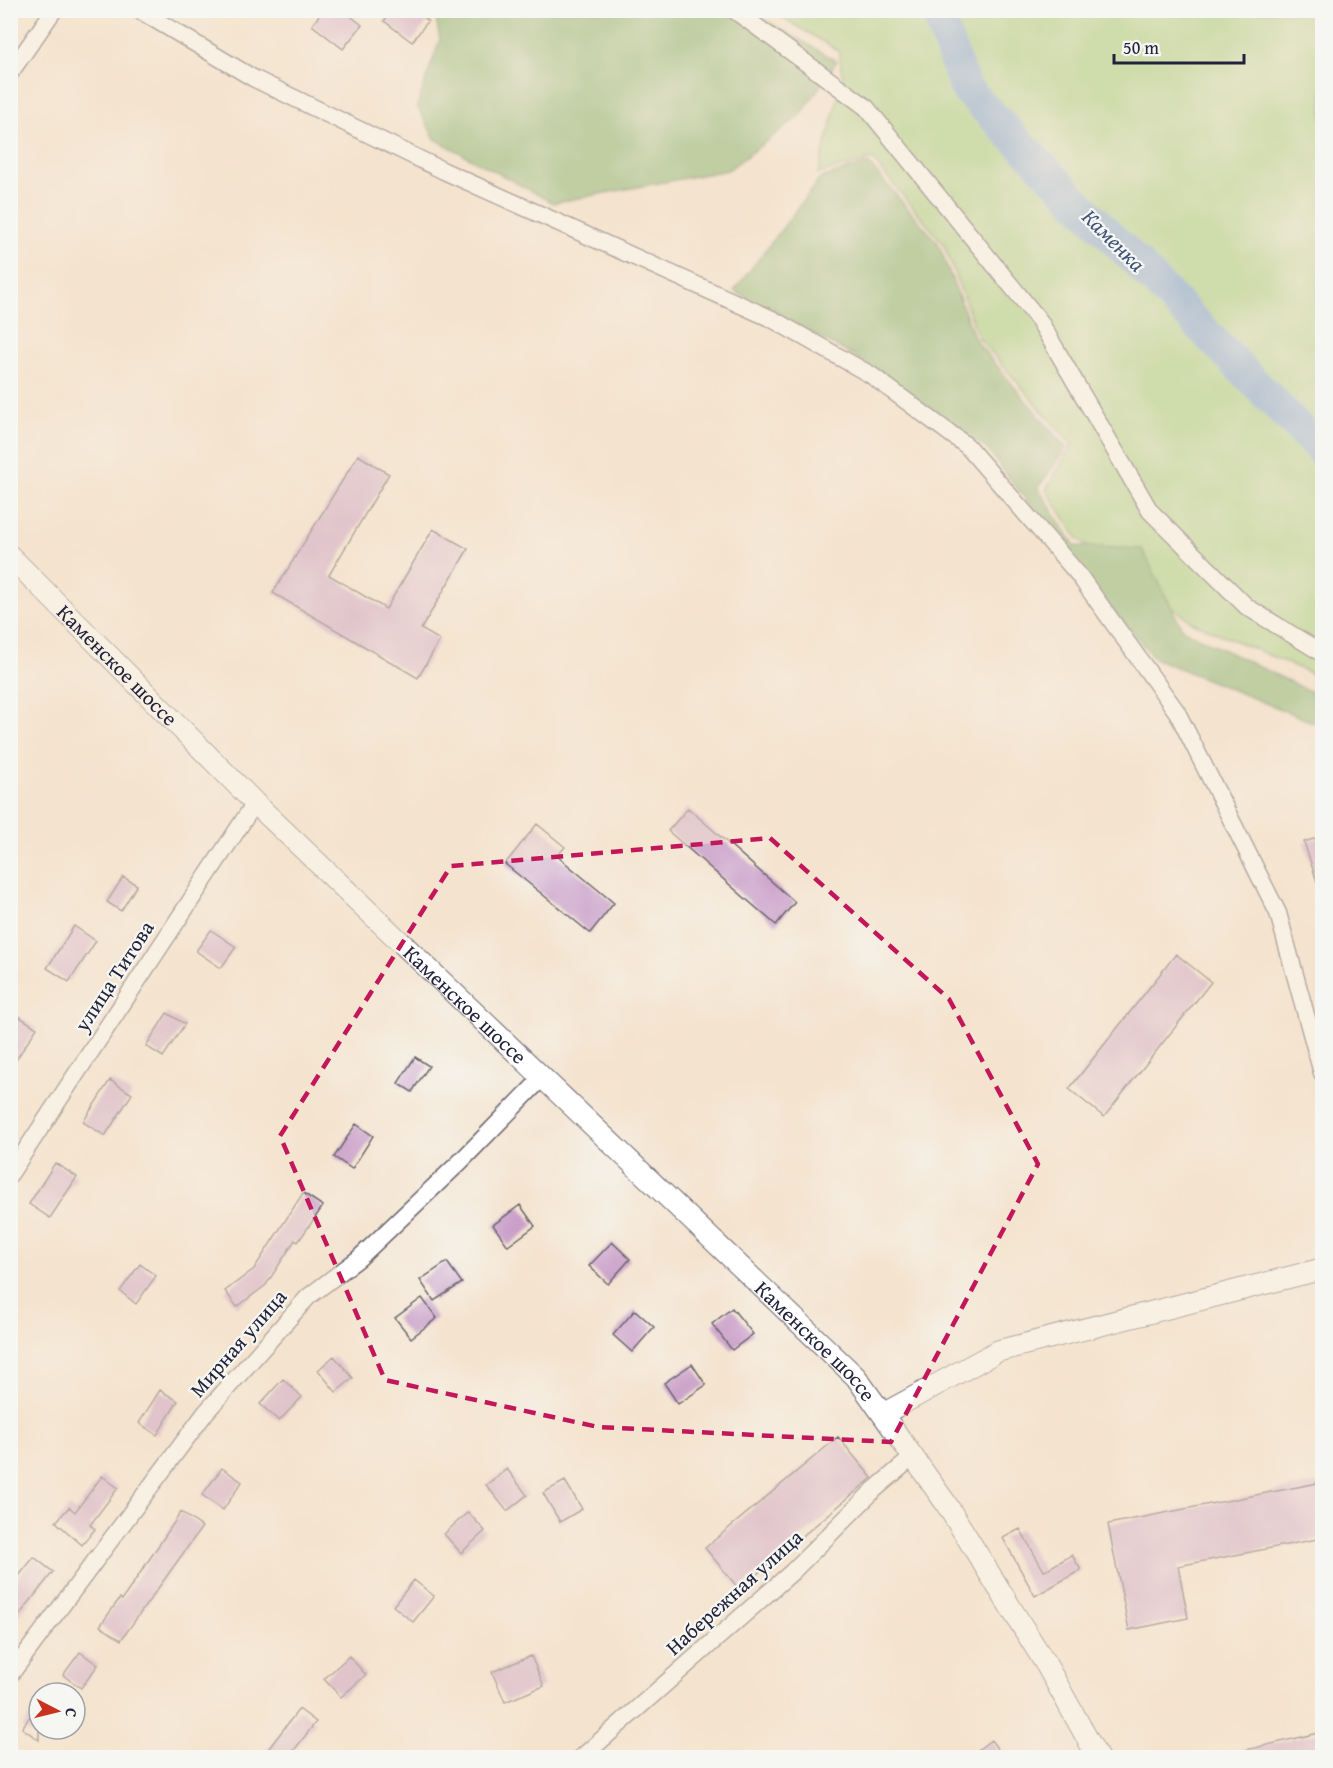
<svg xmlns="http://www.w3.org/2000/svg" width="1333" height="1768" viewBox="0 0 1333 1768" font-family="'Gentium Book Plus',serif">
<rect width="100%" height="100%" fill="#f6f6f2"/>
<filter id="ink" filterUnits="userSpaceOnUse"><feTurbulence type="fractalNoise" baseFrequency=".0167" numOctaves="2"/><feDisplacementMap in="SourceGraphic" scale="12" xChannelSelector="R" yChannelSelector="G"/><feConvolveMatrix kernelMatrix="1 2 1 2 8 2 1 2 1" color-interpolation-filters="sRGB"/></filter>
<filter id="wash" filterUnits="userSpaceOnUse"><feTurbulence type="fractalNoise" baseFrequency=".008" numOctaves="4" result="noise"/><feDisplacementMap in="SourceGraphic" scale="24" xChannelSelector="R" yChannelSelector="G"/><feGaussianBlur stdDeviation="1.35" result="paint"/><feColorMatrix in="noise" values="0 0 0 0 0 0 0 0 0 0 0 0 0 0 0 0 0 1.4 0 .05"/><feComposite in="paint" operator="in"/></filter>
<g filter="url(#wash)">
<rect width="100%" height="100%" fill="#f4e3ce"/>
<path fill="#a2d280" stroke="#627a5e" stroke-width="1.5" d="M771 11H927L955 90 1322 462V678L1194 623 1078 539 1046 490 1072 445 979 338 943 243 872 159 818 174 843 79 839 51Z
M947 11H1322V437L973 85Z"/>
<path fill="#81b46e" stroke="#526b54" stroke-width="1.5" d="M434 11H749L837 61 801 115 728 170 553 203 435 139 417 106 440 39Z
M868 163 938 243 976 341 1066 448 1038 488 1075 546 1142 549 1183 630 1322 697V726L1154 658 1075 565 988 450 859 359 734 291 821 178Z"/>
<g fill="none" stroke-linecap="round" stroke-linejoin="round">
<path stroke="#6d9ed7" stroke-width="32" d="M936 10 965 88 1322 451"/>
</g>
<g id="blocks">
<path fill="#c99dc8" d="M323 10H343L362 25 343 49 312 25Z
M392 10H414L428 21 412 42 384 21Z
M358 455 389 474 329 575 386 609 433 529 468 549 421 629 440 640 418 678 273 593Z
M688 808 795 902 776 925 668 831Z
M537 824 565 847 557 856 614 903 590 933 505 864Z
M1323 836V891H1320L1304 842Z
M123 877 137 885 121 911 107 902Z
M74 926 96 941 69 982 47 968Z
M211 930 236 947 221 968 196 951Z
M1176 954 1211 982 1104 1117 1069 1089Z
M167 1013 185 1024 163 1057 146 1046Z
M15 1014 37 1028 10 1069V1021Z
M415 1057 429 1066 412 1092 398 1083Z
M110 1080 132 1094 105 1136 83 1122Z
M356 1124 373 1136 352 1169 334 1157Z
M55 1163 77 1177 50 1218 29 1204Z
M303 1193 323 1206 298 1242 295 1240 266 1285 237 1307 225 1291 254 1269Z
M520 1205 535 1226 508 1246 493 1225Z
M612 1242 630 1259 608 1284 589 1266Z
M447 1262 462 1283 434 1301 420 1280Z
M140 1264 156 1276 136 1304 120 1291Z
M422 1298 437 1318 411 1338 395 1318Z
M732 1308 753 1334 732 1350 712 1324Z
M635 1310 654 1327 632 1352 613 1335Z
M334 1356 353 1378 336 1392 318 1370Z
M692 1364 706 1385 678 1404 664 1383Z
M283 1379 302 1397 279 1421 260 1404Z
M160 1390 178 1401 157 1435 139 1423Z
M838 1437 872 1478 739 1589 705 1548Z
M222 1468 242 1482 223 1510 202 1495Z
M507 1469 527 1495 507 1511 486 1485Z
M102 1476 118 1488 90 1525 95 1529 82 1545 56 1522 69 1507 75 1512Z
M565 1481 582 1509 560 1522 543 1493Z
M1323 1482V1538L1178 1566 1188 1618 1129 1630 1108 1524Z
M181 1512 202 1527 121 1640 100 1626 120 1598 122 1600Z
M468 1512 485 1531 461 1553 444 1534Z
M1020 1529 1044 1571 1072 1555 1081 1570 1035 1596 1003 1538Z
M34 1557 53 1572 10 1627V1587Z
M414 1580 434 1596 413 1622 393 1606Z
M80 1652 98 1665 81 1688 63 1675Z
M349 1656 366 1675 341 1697 324 1679Z
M531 1656 544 1686 505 1702 492 1672Z
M39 1703V1740L22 1728Z
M299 1709 316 1722 288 1758H273L266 1752Z
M1323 1732V1758H1237V1752Z
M991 1740 1004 1758H967Z"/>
</g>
</g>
<g filter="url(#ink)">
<use href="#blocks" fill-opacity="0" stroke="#6c666e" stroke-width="1.5"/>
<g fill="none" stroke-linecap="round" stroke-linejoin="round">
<defs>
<path id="minor" d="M139 10 253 78 444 171 772 319 871 375 967 446 1078 574 1177 712 1278 913 1322 1073
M734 10 866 107 1039 320 1150 511 1247 607 1322 653
M10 73 54 10
M10 1174 255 803
M10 1675 206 1412 308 1297 358 1259 461 1161 542 1078
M581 1758 792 1572 874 1490 914 1456"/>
<g id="tertiary">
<path id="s1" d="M10 556 255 803 856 1377 945 1502 1047 1666 1098 1758"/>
<path d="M883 1414 998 1351 1322 1269"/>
</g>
</defs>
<use href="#minor" stroke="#6c666e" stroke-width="19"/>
<use href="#tertiary" stroke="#6c666e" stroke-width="23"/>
<use href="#minor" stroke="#fff" stroke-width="16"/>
<use href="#tertiary" stroke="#fff" stroke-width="21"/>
</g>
</g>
<path d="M0 0H1333V1768H0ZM770 838 949 999 1038 1164 891 1442 598 1427 385 1380 280 1136 451 866Z" fill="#f4e3ce" fill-opacity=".55" fill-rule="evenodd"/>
<path fill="none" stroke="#c2185b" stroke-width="4.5" stroke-dasharray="12 8" stroke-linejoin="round" d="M770 838 949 999 1038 1164 891 1442 598 1427 385 1380 280 1136 451 866Z"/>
<g text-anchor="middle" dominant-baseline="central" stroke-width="4.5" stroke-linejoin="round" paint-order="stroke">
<g font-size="21" fill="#22223b" stroke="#f6f6f2">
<text stroke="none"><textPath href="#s1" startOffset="153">Каменское шоссе</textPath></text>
<text transform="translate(114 976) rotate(-57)">улица Титова</text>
<text stroke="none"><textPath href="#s1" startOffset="639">Каменское шоссе</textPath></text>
<text stroke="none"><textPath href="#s1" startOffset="1125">Каменское шоссе</textPath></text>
<text transform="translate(238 1343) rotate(-49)">Мирная улица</text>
<text transform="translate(734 1592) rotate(-42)">Набережная улица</text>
</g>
<g font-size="22" font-style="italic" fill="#405479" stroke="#f6f6f2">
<text transform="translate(1114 240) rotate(45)">Каменка</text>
</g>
</g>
<rect width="1333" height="1768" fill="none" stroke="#f6f6f2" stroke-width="36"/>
<g transform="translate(57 1711) rotate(97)"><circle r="28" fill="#f6f6f2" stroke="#a1a1a9" stroke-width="1.5"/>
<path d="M0-4.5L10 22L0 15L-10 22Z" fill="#c8321e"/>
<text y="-9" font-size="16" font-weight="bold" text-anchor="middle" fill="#22223b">С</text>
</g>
<path d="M1114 54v9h130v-9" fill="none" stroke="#22223b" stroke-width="3"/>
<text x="1123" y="54" font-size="18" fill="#22223b" stroke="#f6f6f2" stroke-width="4.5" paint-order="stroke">50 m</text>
</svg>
